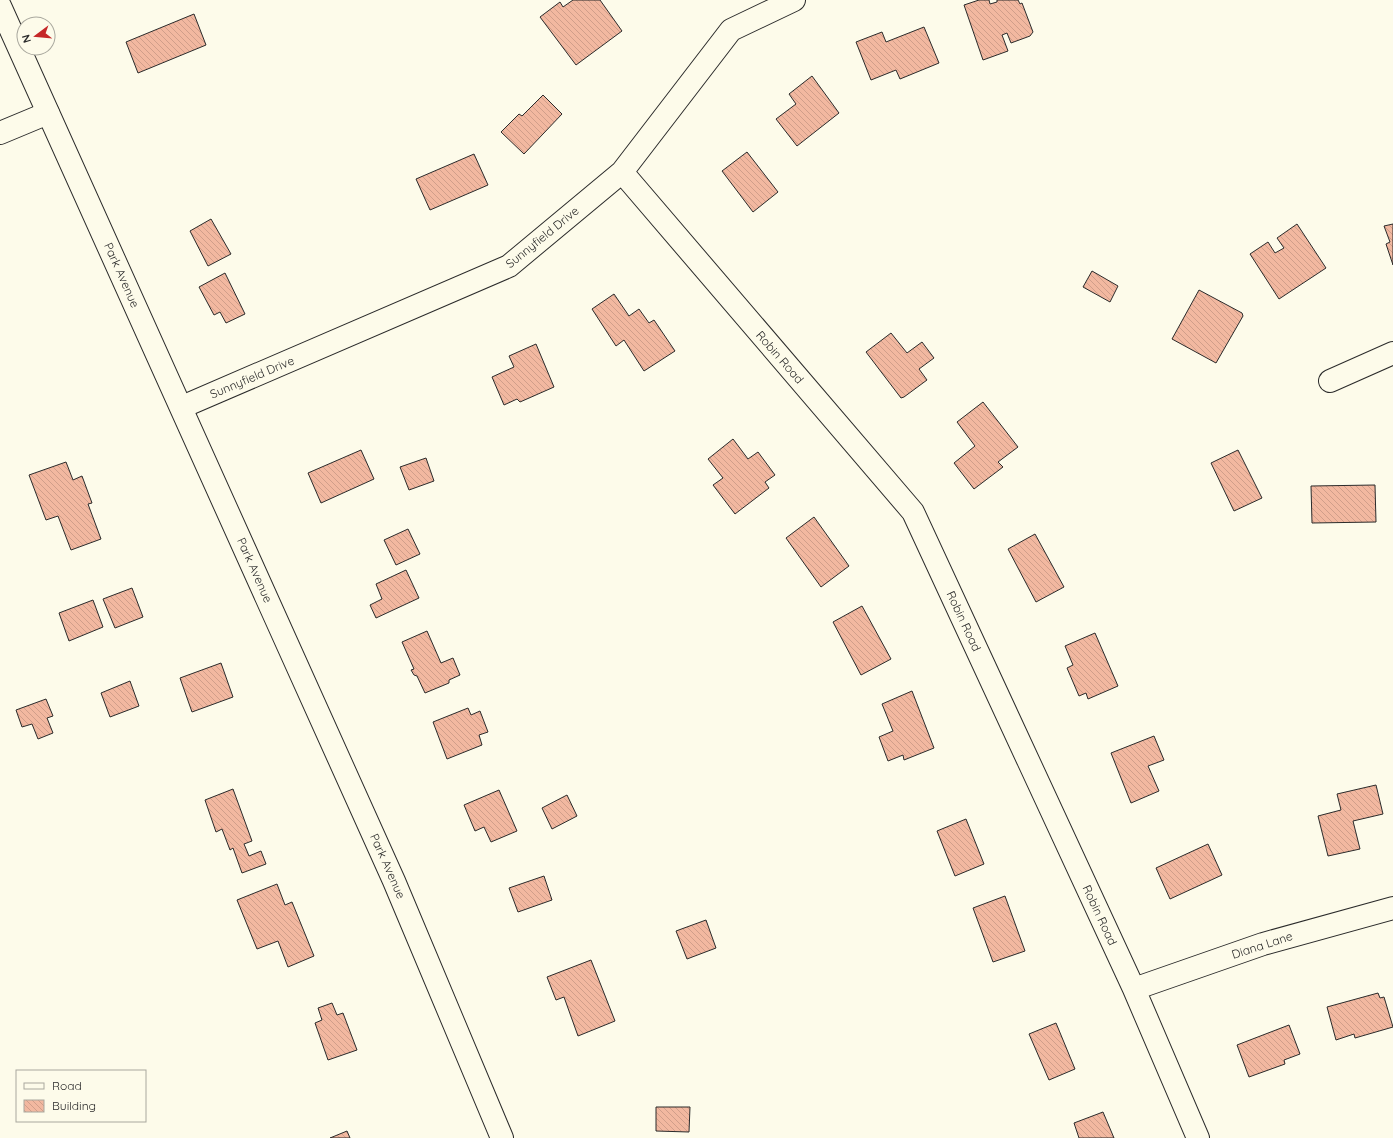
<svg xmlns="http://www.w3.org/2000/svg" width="1393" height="1138" viewBox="0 0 1393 1138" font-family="Quicksand,sans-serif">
<defs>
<pattern id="building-back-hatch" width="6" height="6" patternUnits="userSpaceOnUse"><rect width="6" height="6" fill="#f2b8a0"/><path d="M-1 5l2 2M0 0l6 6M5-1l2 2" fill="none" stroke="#d09e8a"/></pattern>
</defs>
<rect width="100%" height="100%" fill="#fdfbea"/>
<path fill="url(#building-back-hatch)" stroke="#2b2b2b" d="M573 0H600L622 31 576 65 540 17 560 2 563 7Z
M979 0H989L990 4 997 2V0H1018L1020 4 1022 3 1033 32 1030 36 1011 43 1007 33 1002 35 1008 51 983 60 964 5Z
M194 14 206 45 138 73 126 42Z
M924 27 939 63 900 79 896 70 871 80 856 42 882 32 886 42Z
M812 76 839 113 797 146 776 119 796 104 789 94Z
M543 95 562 114 524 154 501 132 519 114 522 116Z
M747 152 778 192 753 212 722 171Z
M474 154 488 185 430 210 416 179Z
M211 219 231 254 208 266 190 231Z
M1297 224 1326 268 1279 299 1250 254 1268 242 1275 253 1284 248 1277 238Z
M1393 224V265L1386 244 1390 242 1384 226Z
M1092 271 1118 286 1110 302 1083 287Z
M225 273 245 314 226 323 220 312 214 315 199 287Z
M1199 290 1242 313 1243 316 1216 363 1172 339Z
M614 294 629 316 639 309 649 323 654 320 675 351 644 371 624 340 616 346 592 309Z
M891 333 907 353 922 342 934 358 919 369 927 380 904 397 901 398 866 352Z
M536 344 554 387 520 402 517 399 504 405 492 377 514 367 509 356Z
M983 402 1018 447 998 462 1003 467 974 489 954 463 975 446 957 422Z
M733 439 748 459 758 452 775 475 765 482 769 488 735 514 713 485 723 478 708 459Z
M361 450 374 479 321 503 308 473Z
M1238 450 1262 498 1234 511 1211 463Z
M426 458 434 481 409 490 400 467Z
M66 462 73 480 82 476 92 503 88 504 101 539 71 550 58 516 46 520 29 475Z
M1375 485 1376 522 1312 523 1311 486Z
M814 517 849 566 821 587 786 538Z
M408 529 420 554 396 565 384 540Z
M1035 534 1064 587 1036 602 1008 549Z
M406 570 419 598 376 618 370 605 382 599 376 584Z
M132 588 143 617 115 628 103 599Z
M93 600 103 627 69 641 59 613Z
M862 606 891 659 861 675 833 622Z
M427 631 441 663 453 658 460 675 449 680V683L425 693 417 676 414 675 411 670 414 669 402 642Z
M1095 633 1118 686 1088 699 1086 693 1079 696 1067 668 1073 665 1065 646Z
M221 663 233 697 192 712 180 678Z
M130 681 139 706 110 717 101 693Z
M912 691 934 748 904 760 903 755 888 761 879 737 893 731 882 704Z
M46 699 53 716 47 718 53 733 38 739 32 724 22 727 16 710Z
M468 708 471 715 480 711 488 732 479 735 482 745 447 759 433 722Z
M1154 736 1164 760 1148 766 1159 791 1131 803 1111 753Z
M1376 785 1383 814 1353 821 1360 849 1328 856 1318 816 1341 810 1337 794Z
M233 789 252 841 244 844 249 856 261 851 266 864 242 873 233 848 230 850 222 829 216 832 205 800Z
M499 790 517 831 491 842 484 827 475 831 464 805Z
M567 795 577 816 552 829 542 808Z
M966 819 984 864 955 876 937 831Z
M1208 844 1222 875 1170 899 1156 868Z
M544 876 552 900 518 912 509 888Z
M277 884 285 905 292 902 314 956 288 967 278 941 257 949 237 900Z
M1005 896 1025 951 993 962 973 908Z
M706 920 716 948 687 959 676 931Z
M591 960 615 1021 578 1036 564 997 556 1000 547 977Z
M1378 993 1380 998 1384 997 1393 1027 1355 1038 1354 1034 1336 1040 1327 1007Z
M332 1003 337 1015 343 1013 357 1050 328 1060 315 1023 322 1020 318 1008Z
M1056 1023 1075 1069 1049 1080 1029 1034Z
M1289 1025 1300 1054 1284 1060 1285 1064 1249 1077 1237 1045Z
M656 1107H690L689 1132 656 1131Z
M1103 1112 1114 1138H1079L1074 1123Z
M347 1131 350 1138H330Z"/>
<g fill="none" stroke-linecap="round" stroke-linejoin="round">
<defs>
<path id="street" d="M0 133 48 113
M622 172 913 512 1134 989 1198 1138
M1330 381 1393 353
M182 407 509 266 622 172 731 30 794 0
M1134 989 1263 944 1393 908"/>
<path id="secondary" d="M0 6 394 881 502 1138"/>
</defs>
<use href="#street" stroke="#2b2b2b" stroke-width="24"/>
<use href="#secondary" stroke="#2b2b2b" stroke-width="24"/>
<use href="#street" stroke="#fdfbea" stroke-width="22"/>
<use href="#secondary" stroke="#fdfbea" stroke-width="22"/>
</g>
<g text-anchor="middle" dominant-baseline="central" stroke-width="3" stroke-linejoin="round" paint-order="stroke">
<g font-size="12" fill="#2b2b2b" stroke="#fdfbea">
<text transform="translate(542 237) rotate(-39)">Sunnyfield Drive</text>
<text transform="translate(122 275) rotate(66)">Park Avenue</text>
<text transform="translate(780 357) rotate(49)">Robin Road</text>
<text transform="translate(252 377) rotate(-23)">Sunnyfield Drive</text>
<text transform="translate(255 570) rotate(66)">Park Avenue</text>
<text transform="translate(964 621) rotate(65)">Robin Road</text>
<text transform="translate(388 866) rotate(66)">Park Avenue</text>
<text transform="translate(1100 915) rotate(65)">Robin Road</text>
<text transform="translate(1262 945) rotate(-18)">Diana Lane</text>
</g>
</g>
<rect x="16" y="1070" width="130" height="52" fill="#fdfbea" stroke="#a9a89e"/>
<rect x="24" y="1083" width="20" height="6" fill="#fdfbea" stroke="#a9a89e"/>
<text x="52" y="1090" font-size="12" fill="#2b2b2b">Road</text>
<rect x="24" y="1100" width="20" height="12" fill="url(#building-back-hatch)" stroke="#a9a89e"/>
<text x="52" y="1110" font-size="12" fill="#2b2b2b">Building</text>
<g transform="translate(36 36) rotate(254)"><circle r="19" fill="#fdfbea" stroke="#a9a89e"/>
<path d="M0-3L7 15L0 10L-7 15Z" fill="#c62828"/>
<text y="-6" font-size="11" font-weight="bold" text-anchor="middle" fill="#2b2b2b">N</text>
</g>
</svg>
